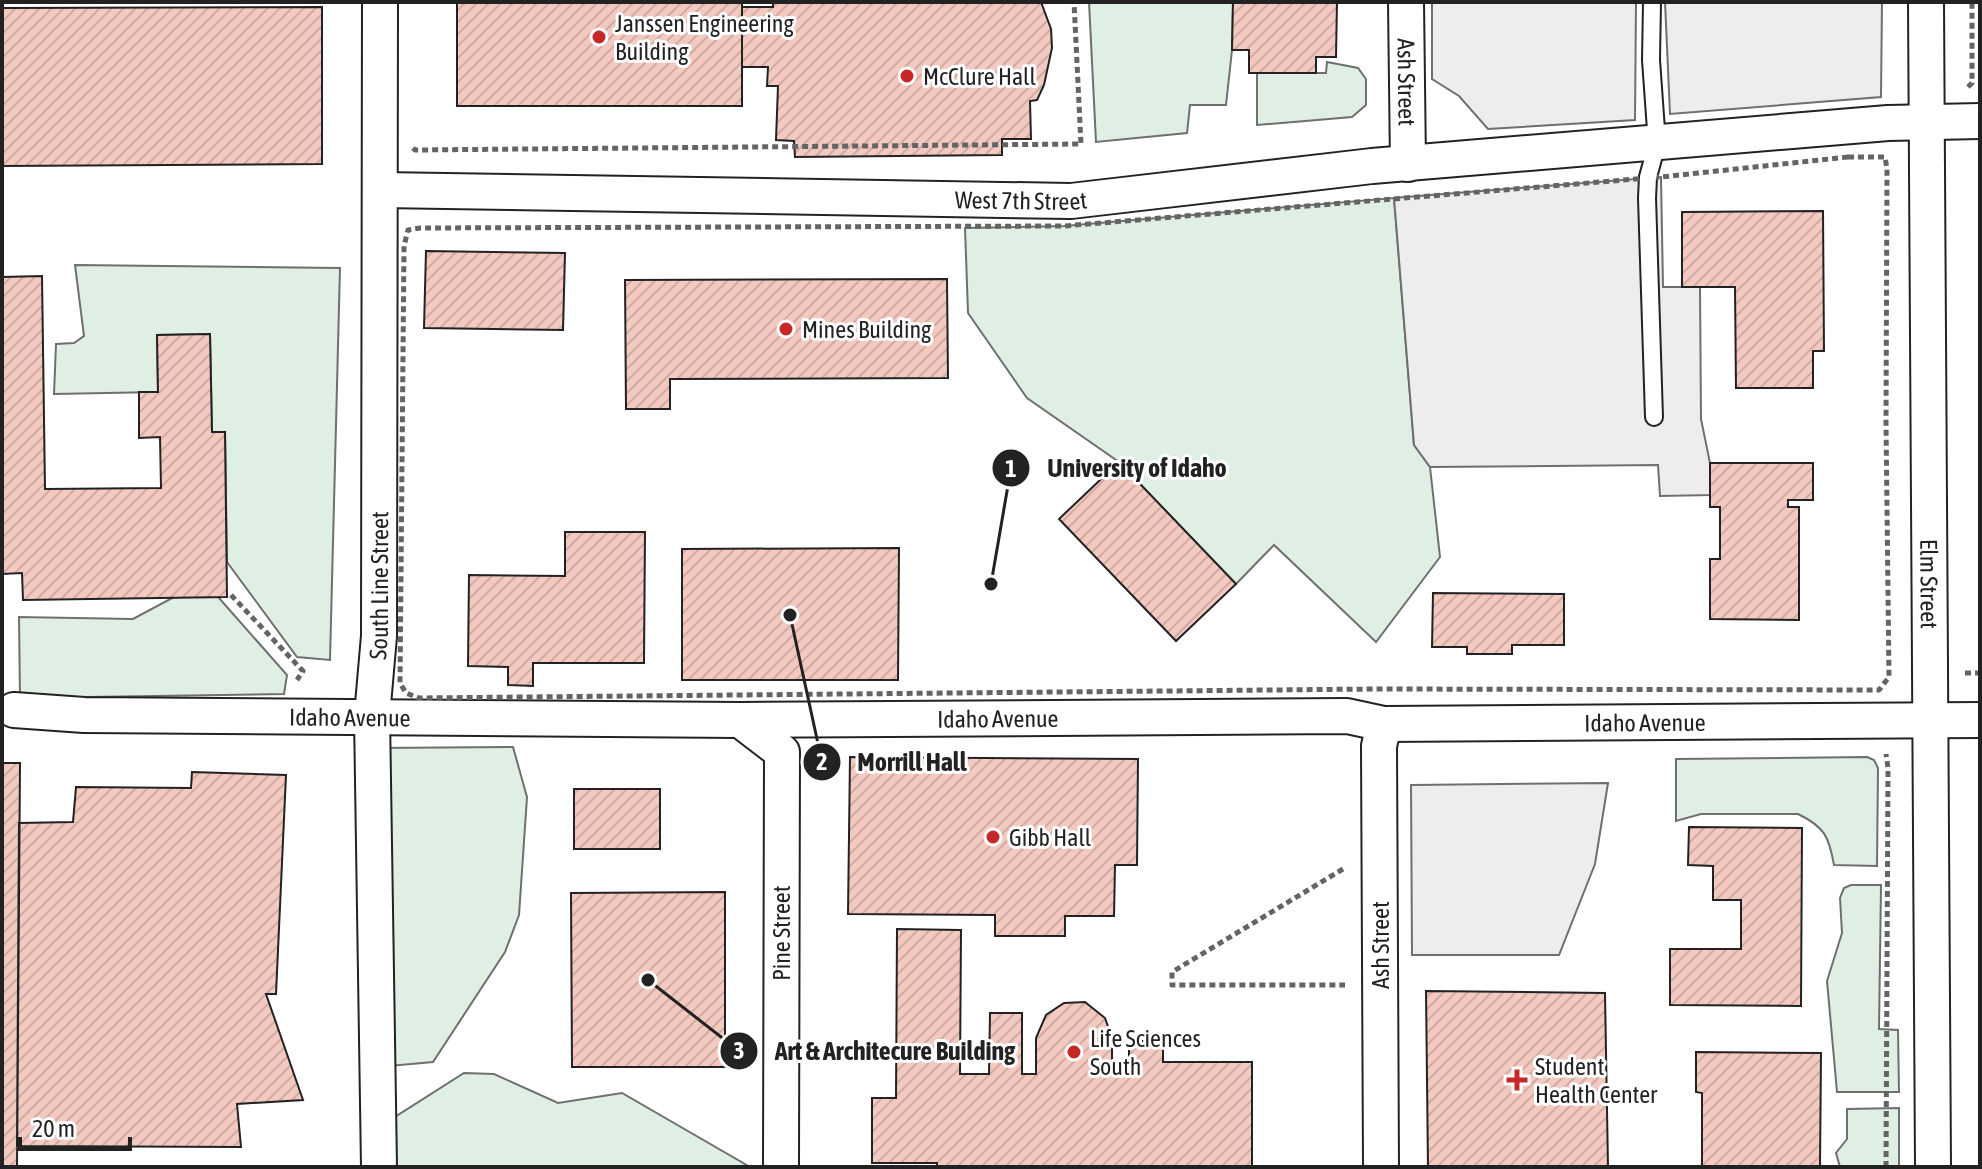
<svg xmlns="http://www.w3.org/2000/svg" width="1982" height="1169" viewBox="0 0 1982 1169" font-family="'Asap Condensed',sans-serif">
<defs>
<pattern id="building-hatch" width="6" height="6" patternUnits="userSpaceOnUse" patternTransform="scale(2)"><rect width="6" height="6" fill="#f3c9c0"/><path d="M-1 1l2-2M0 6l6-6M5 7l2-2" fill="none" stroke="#d0aca5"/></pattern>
</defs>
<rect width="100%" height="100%" fill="#fff"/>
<path fill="#e0efe3" stroke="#6f6f6f" stroke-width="2" d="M1089 2H1233L1232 50 1226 105H1190L1187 133 1096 142Z
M1327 62 1358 68 1366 79V105L1352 117 1257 125V73H1326Z
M1394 198 1414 445 1430 467 1440 557 1376 642 1274 545 1236 584 1119 462 1027 398 968 313 965 228 1064 226Z
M75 265 340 268 330 660 297 657 227 562 225 432H212L210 334 157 335 158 392 54 394 56 344 74 343 84 336Z
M204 581 287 675 284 694 20 698 19 617 133 619Z
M513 747 527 797 519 915 505 952 433 1062 378 1067 373 748Z
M1867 757 1874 760 1878 768 1877 866 1834 865C1829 837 1825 827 1798 814H1701L1676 821V759Z
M1851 885H1881L1879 1029 1898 1030 1899 1092H1837L1827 981 1842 933 1840 898 1844 888Z
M464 1073 494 1074 558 1103 622 1093 750 1167H381L395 1117Z
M1899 1108V1167H1840L1836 1153 1847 1139V1109Z"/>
<path fill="#ededed" stroke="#6f6f6f" stroke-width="2" d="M1432 2H1636L1635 120 1488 129 1459 96 1432 79Z
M1665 2H1882L1881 97 1670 114Z
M1661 177 1663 287H1700L1701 419 1710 463 1711 495 1660 496 1658 465 1430 467 1414 445 1394 198Z
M1608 783 1595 864 1559 955H1412L1411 785Z"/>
<path fill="url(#building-hatch)" stroke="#222" stroke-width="2" d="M457 2H742V106H457Z
M773 2H1041L1051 29 1052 48 1044 85 1037 100 1030 101 1031 139H1002V155L795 157 794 141 776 140 778 86H767L768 67H742V7H773Z
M1233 2H1337L1336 57H1316V73H1249V50H1232Z
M322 7V164L2 166V8Z
M1823 211 1824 351H1813V388H1736L1735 287H1682V212Z
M426 251 565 253 563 330 424 328Z
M42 276 45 489 161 488 160 437 139 438V392H158L157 335 210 334 212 432H225L227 597 23 600 22 573 2 574V277Z
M947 279 948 378 670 379V409H626L625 280Z
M1119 462 1236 584 1176 641 1059 519Z
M1710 463H1813V500H1788V507H1799V620L1710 619V559H1720V507H1710Z
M565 532H645L644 663H533V686L508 685V667L468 666 469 575 565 576Z
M899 548 898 680H682V549Z
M1433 593 1564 594V645H1512V654H1467V647H1432Z
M850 757 1138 759 1137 865H1115L1114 916H1065V936H995V915L848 914Z
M2 763H20L17 1167H2Z
M192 772 286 775 276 994H266L303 1100 237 1104 241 1147 17 1146 19 823 73 822 76 787 191 788Z
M574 789H660V849H574Z
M1689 827 1802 828 1801 1006 1670 1005V949H1741V900H1713V866L1688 865Z
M725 892V1067H572L571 893Z
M897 929 961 930 960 1074H989L990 1013H1022V1074H1036V1038L1046 1015 1064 1003 1085 1002 1105 1018 1112 1038V1074H1129V1041H1163V1062H1252V1167H937V1163H872V1098H896Z
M1426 991 1605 993 1608 1167H1428Z
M1696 1052 1821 1053 1820 1167H1702V1093L1696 1092Z"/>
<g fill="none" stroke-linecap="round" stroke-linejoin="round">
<defs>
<path id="lane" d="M1652 2 1651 60 1657 144 1648 177 1647 198 1654 417"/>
<g id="street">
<path id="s1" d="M1406 2 1408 164"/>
<path id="s2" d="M1926 2 1933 1167"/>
<path id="s3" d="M381 190 1071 201 1372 166 1888 123 1980 121"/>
<path id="s4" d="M14 710 84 715 740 720 1347 716 1384 724 1980 720"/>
<path d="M740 720 782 752 781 1167"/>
<path id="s5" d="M379 1167 372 716 379 636 380 2"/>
<path d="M1381 1167 1379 746 1384 724"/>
</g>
</defs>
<use href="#lane" stroke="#222" stroke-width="20"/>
<use href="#street" stroke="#222" stroke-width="38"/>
<path stroke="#646464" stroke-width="5" stroke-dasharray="6 4" stroke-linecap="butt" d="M1968 87 1972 83V2
M413 148 415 150 1081 144 1074 2
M1848 157H1885L1887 169 1886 423 1889 677 1879 690 1376 689 419 698 406 693 400 683 404 246 408 230 420 228 1064 226 1661 177Z
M231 595 303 671 297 680
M1965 673H1980
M1343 869 1172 972V985H1345
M1886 1167 1888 768 1886 754"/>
<use href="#lane" stroke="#fff" stroke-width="16"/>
<use href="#street" stroke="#fff" stroke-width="34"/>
</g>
<g fill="#c62828" stroke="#fff" stroke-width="3">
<circle cx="599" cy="37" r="8"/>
<circle cx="907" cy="76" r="8"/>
<circle cx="786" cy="329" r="8"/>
<circle cx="993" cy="837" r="8"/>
<circle cx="1074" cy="1052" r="8"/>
<path d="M1513 1068h8v8h8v8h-8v8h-8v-8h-8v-8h8z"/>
</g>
<g text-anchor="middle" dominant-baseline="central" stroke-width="6" stroke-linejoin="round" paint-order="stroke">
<g font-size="24" fill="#222" stroke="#fff" text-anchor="start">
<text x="615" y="23">Janssen Engineering<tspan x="615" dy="28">Building</tspan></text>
<text x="923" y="76">McClure Hall</text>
<text x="802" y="329">Mines Building</text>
<text x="1009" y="837">Gibb Hall</text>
<text x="1090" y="1038">Life Sciences<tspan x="1090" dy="28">South</tspan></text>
<text x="1535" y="1066">Student<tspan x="1535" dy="28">Health Center</tspan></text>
</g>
<g font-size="24" fill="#222" stroke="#fff">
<text stroke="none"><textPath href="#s1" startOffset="80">Ash Street</textPath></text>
<text stroke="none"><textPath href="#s3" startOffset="640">West 7th Street</textPath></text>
<text stroke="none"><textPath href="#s2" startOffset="582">Elm Street</textPath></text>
<text stroke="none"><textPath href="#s5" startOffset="582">South Line Street</textPath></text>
<text stroke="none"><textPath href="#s4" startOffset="336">Idaho Avenue</textPath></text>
<text stroke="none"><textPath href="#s4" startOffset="984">Idaho Avenue</textPath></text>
<text stroke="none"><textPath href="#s4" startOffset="1632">Idaho Avenue</textPath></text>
<text transform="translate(781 933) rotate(-90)">Pine Street</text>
<text transform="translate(1380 945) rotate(-90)">Ash Street</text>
</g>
</g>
<path fill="none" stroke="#222" stroke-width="3" d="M991 584L1011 468M790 615L822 762M648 980L739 1051"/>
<g fill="#222" stroke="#fff" stroke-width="3">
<circle cx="991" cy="584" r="8"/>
<circle cx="790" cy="615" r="8"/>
<circle cx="648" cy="980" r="8"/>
<circle cx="1011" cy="468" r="20"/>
<circle cx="822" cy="762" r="20"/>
<circle cx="739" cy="1051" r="20"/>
</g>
<g font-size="24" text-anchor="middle" font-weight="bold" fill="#fff">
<text x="1011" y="477">1</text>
<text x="822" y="770">2</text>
<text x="739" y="1059">3</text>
</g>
<g font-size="26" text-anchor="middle" font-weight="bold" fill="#222" stroke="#fff" stroke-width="6" stroke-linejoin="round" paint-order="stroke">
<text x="1137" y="477">University of Idaho</text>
<text x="912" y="771">Morrill Hall</text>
<text x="895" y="1060">Art &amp; Architecure Building</text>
</g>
<rect width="1982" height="1169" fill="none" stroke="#222222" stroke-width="8"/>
<path d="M20 1137v12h110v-12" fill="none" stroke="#222222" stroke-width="4"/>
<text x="32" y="1137" font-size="24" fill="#222222" stroke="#ffffff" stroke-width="6" paint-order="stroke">20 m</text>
</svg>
